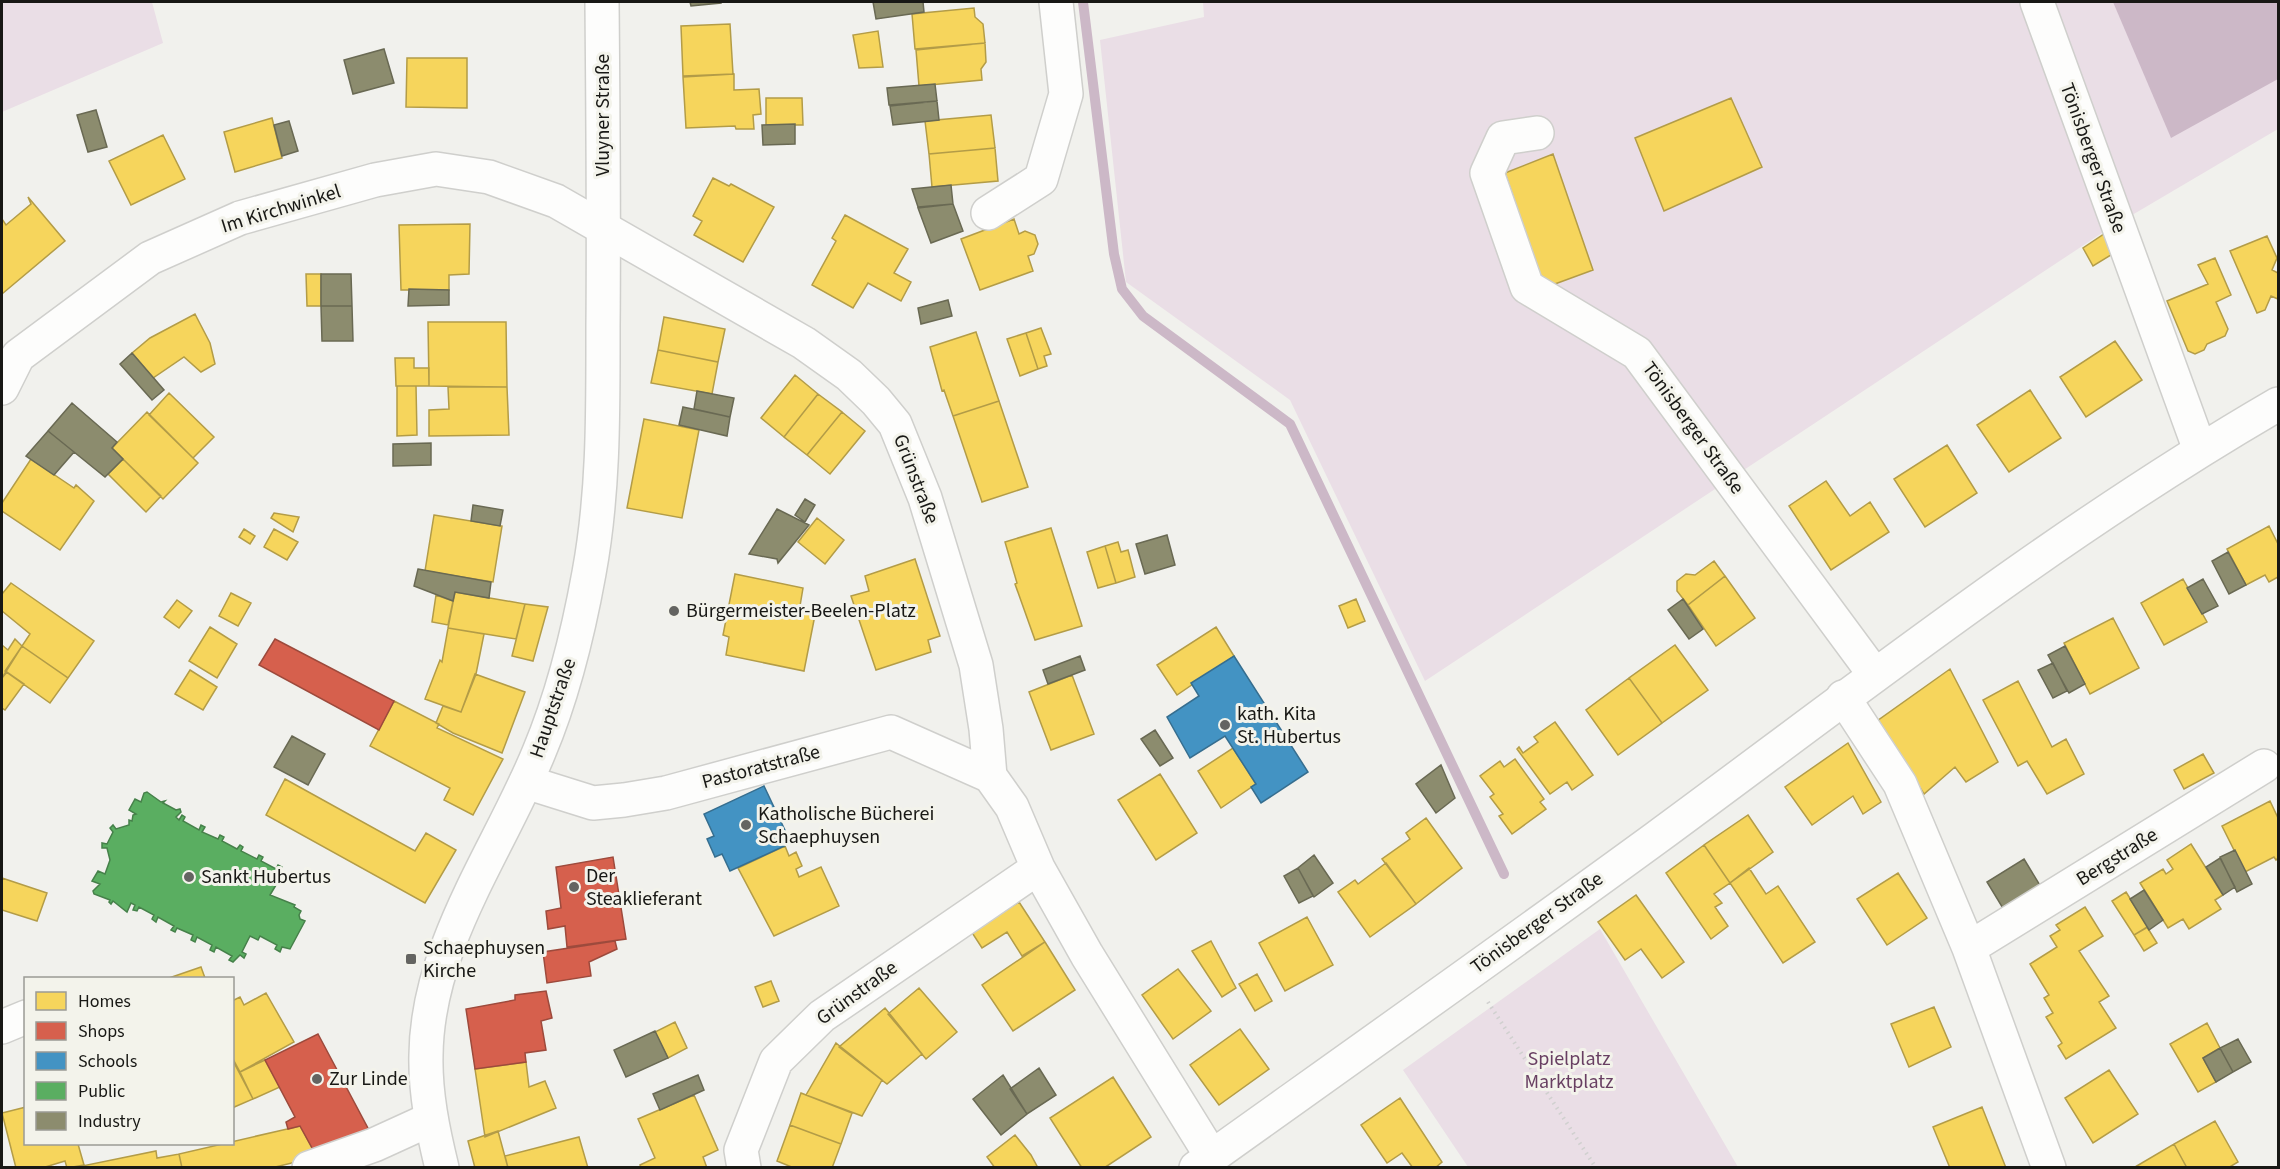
<svg xmlns="http://www.w3.org/2000/svg" width="2280" height="1169" viewBox="0 0 2280 1169" font-family="'Source Sans 3',sans-serif">
<rect width="100%" height="100%" fill="#f1f1ed"/>
<path fill="#eadee6" d="M2 2H152L163 43 2 112Z
M1203 2H2278V129L2105 231 1425 681 1290 400 1126 282 1100 40 1204 17Z
M1600 929 1738 1167H1468L1403 1070Z"/>
<path fill="#ccb8c7" d="M2113 2H2278V79L2171 138Z"/>
<path fill="#f6d55c" stroke="#b39c47" stroke-width="1.5" d="M974 8 975 17 983 24 985 43 915 49 912 14Z
M730 24 733 74 683 76 681 26Z
M878 31 883 67 859 68 853 35Z
M985 43 986 62 981 69 982 80 919 86 916 50Z
M407 58H467V108L406 107Z
M734 74V90L759 89 761 114 753 115 754 129H736L735 126 686 128 683 77Z
M766 98H802L803 125H766Z
M1731 98 1762 167 1664 211 1635 138Z
M991 115 995 148 929 154 925 121Z
M272 118 282 158 235 172 224 132Z
M163 135 185 179 131 205 109 161Z
M995 148 998 181 932 187 929 154Z
M1553 154 1593 270 1544 288 1505 173Z
M713 178 729 186 731 184 774 207 743 262 694 235 702 221 693 216Z
M28 197 65 241 2 294V219L6 225 31 204Z
M845 215 908 249 894 273 911 282 901 301 868 283 853 308 812 285 836 241 832 238Z
M1014 219 1019 234 1025 231 1035 235 1038 244 1034 254 1028 256 1033 271 980 290 961 239Z
M470 224 469 274 449 275V290H401L399 225Z
M2104 234 2111 255 2093 266 2083 248Z
M2267 236 2277 258 2272 270 2278 273V299L2271 296 2265 310 2257 313 2230 251Z
M2215 258 2231 295 2216 302 2228 329 2225 336 2207 344 2204 350 2195 354 2188 351 2167 301 2208 284 2198 265Z
M306 274H321V306H307Z
M195 314 210 343 215 364 201 372 184 357 153 378 132 353 150 338Z
M664 317 725 329 718 362 658 350Z
M428 322H506L507 387 429 386Z
M1041 328 1051 354 1044 356 1047 366 1038 369 1026 333Z
M976 332 999 401 953 416 944 390 942 391 930 347Z
M1026 333 1038 369 1020 376 1007 339Z
M2115 341 2142 380 2086 417 2060 377Z
M658 350 718 362 712 394 651 383Z
M395 358H414V368H429V386H396Z
M795 375 818 394 784 437 761 418Z
M397 386H416L417 435 397 436Z
M448 387H507L509 435 429 436V410L449 409Z
M2030 390 2061 438 2009 472 1977 425Z
M169 393 214 437 193 458 149 415Z
M818 394 842 412 807 455 784 437Z
M999 401 1028 487 982 502 953 416Z
M147 412 198 463 163 499 112 448Z
M842 412 865 431 830 474 807 455Z
M644 419 699 430 682 518 627 508Z
M1947 445 1977 493 1925 527 1894 479Z
M31 459 74 488 76 485 94 501 60 550 2 511V503Z
M123 459 161 496 146 512 108 474Z
M1826 481 1850 516 1870 502 1889 532 1831 570 1789 506Z
M274 513 299 517 293 532 271 518Z
M434 515 502 526 493 582 425 571Z
M817 518 844 540 825 564 798 542Z
M2269 526 2278 544V577L2269 582 2265 575 2246 585 2227 549Z
M1051 528 1082 626 1035 640 1015 584 1017 583 1005 542Z
M244 529 255 536 250 544 239 537Z
M274 529 298 542 287 560 264 547Z
M1118 542 1121 552 1128 550 1135 577 1116 583 1105 546Z
M1105 546 1116 583 1098 588 1087 552Z
M915 559 940 636 928 640 931 652 876 670 851 596 869 591 865 576Z
M1714 561 1725 576 1688 605 1677 591V581L1686 574 1695 575Z
M735 574 803 588 799 612 815 615 804 671 726 655 729 637 723 635Z
M1725 576 1755 618 1716 646 1688 605Z
M2183 579 2207 622 2164 645 2141 603Z
M11 583 94 641 68 678 22 646 30 634 2 611V594Z
M455 592 525 604 516 639 448 628Z
M231 593 251 603 238 626 219 616Z
M436 595 453 601 448 625 432 622Z
M1356 599 1365 621 1348 628 1339 606Z
M177 600 192 611 179 628 164 617Z
M525 604 548 607 533 661 512 656Z
M2113 618 2139 668 2090 694 2064 643Z
M210 627 237 644 217 678 189 661Z
M1216 627 1234 656 1177 695 1157 665Z
M448 628 484 634 476 674 461 712 425 699 440 660 442 662Z
M15 639 22 646 2 678V645L8 650Z
M1675 645 1708 690 1662 723 1629 678Z
M22 646 68 678 50 703 5 671Z
M1950 669 1998 762 1966 782 1955 767 1924 794 1877 721Z
M190 670 217 687 203 710 175 694Z
M7 672 24 684 5 710 2 708V678Z
M475 674 525 692 502 753 453 733 436 723 443 706 461 712Z
M1072 675 1094 734 1051 750 1029 692Z
M1629 678 1662 723 1618 755 1586 710Z
M2018 681 2052 747 2066 739 2084 774 2047 794 2027 761 2018 766 1983 700Z
M394 701 439 724 437 728 503 759 473 815 444 800 450 788 370 746Z
M1555 722 1593 775 1572 790 1567 782 1550 794 1517 749 1519 747 1523 753 1538 742 1534 737Z
M1848 743 1881 802 1863 814 1853 796 1812 825 1785 787Z
M1233 748 1256 784 1221 808 1198 771Z
M2203 754 2214 773 2184 789 2174 770Z
M1515 759 1544 799 1540 802 1546 809 1512 834 1499 816 1503 814 1490 797 1494 794 1480 776 1500 761 1504 767Z
M1160 774 1197 833 1156 860 1118 800Z
M285 779 415 851 426 833 456 850 425 903 266 815Z
M2270 801 2278 818V858L2276 860 2274 857 2245 872 2222 826Z
M1748 815 1773 852 1730 883 1704 845Z
M1426 818 1462 868 1416 904 1382 859 1410 839 1406 833Z
M2191 844 2223 895 2215 900 2221 909 2189 929 2183 919 2168 928 2140 883 2163 869 2166 874 2173 869 2167 860Z
M1704 845 1730 883 1714 894 1722 903 1715 907 1728 926 1711 939 1666 873Z
M785 846 789 856 796 852 802 866 796 869 799 877 821 867 839 906 774 936 738 868Z
M1386 863 1416 904 1370 937 1338 892 1355 880 1358 884Z
M1749 868 1766 894 1778 886 1815 942 1783 963 1730 883Z
M1898 873 1927 918 1887 945 1857 899Z
M2 878 47 893 37 921 2 910Z
M2126 892 2148 927 2134 935 2112 901Z
M1636 895 1684 962 1662 978 1641 949 1625 960 1598 922Z
M1019 902 1045 942 1022 956 1007 932 982 948 971 931Z
M2085 907 2103 936 2079 951 2109 996 2099 1002 2116 1028 2066 1059 2058 1046 2062 1043 2046 1017 2053 1013 2044 998 2049 995 2030 964 2057 947 2050 936 2060 930 2056 925Z
M1307 917 1333 965 1285 991 1259 943Z
M2147 927 2157 943 2144 951 2134 935Z
M1211 941 1236 988 1222 997 1192 951Z
M1045 942 1075 990 1013 1031 982 985Z
M201 967 205 978H169Z
M1178 969 1211 1011 1173 1039 1142 995Z
M1257 974 1272 1001 1255 1011 1239 984Z
M771 981 779 1001 763 1007 755 987Z
M919 988 957 1032 926 1059 888 1014Z
M266 993 294 1042 240 1072 232 1057V1001L240 997 244 1005Z
M1934 1007 1951 1047 1909 1067 1891 1024Z
M885 1008 922 1054 887 1084 839 1047Z
M675 1022 687 1048 668 1058 655 1032Z
M2207 1023 2220 1048 2203 1058 2216 1082 2198 1092 2170 1044Z
M1240 1029 1269 1069 1219 1105 1190 1065Z
M836 1043 882 1080 862 1116 806 1095Z
M232 1059 253 1099 232 1108Z
M265 1060 280 1087 253 1099 240 1072Z
M526 1062 529 1087 545 1081 556 1108 485 1137 475 1069Z
M2109 1070 2138 1114 2093 1143 2065 1098Z
M1113 1077 1151 1137 1104 1168H1082L1050 1118Z
M801 1093 852 1113 841 1144 790 1125Z
M694 1095 718 1150 703 1157 707 1168H641L640 1165 655 1158 638 1119Z
M1400 1098 1442 1162 1435 1168H1413L1402 1153 1387 1163 1361 1125Z
M26 1107V1144H78L84 1165 67 1168 65 1161 42 1168H16L2 1113Z
M1982 1107 2006 1168H1950L1933 1127Z
M2215 1121 2238 1162 2228 1168H2187L2174 1144Z
M790 1125 841 1144 832 1168H794L777 1161Z
M300 1126 317 1157 271 1168H182L179 1154Z
M498 1131 508 1168H475L468 1141Z
M1015 1135 1031 1155 1038 1168H995L987 1157Z
M579 1137 588 1168H508L505 1156Z
M2174 1144 2187 1168H2135V1167Z
M156 1151 157 1158 179 1154 182 1168H82V1166Z"/>
<path fill="#d6604d" stroke="#9d4a3c" stroke-width="1.5" d="M275 639 394 701 379 730 259 665Z
M613 857 626 939 567 947 565 926 548 929 546 911 561 908 556 867Z
M615 941 617 949 589 962 591 976 547 983 543 952Z
M546 991 552 1018 541 1021 546 1050 525 1053 526 1062 475 1069 466 1009 515 1000V995Z
M318 1034 370 1132 317 1157 300 1126 288 1129 286 1122 295 1117 265 1060Z"/>
<path fill="#4393c3" stroke="#366e8f" stroke-width="1.5" d="M1234 656 1308 772 1261 803 1251 787 1256 784 1225 736 1190 758 1167 717 1199 696 1191 683Z
M764 786 791 843 730 871 722 854 715 857 707 839 714 836 704 814Z"/>
<path fill="#5aae61" stroke="#46814a" stroke-width="1.5" d="M147 792 161 802 165 801 163 803 176 810 180 809 181 812 176 817 179 820 182 815 185 817 183 821 199 830 201 825 205 827 202 832 218 839 220 835 224 837 222 841 237 849 240 845 243 847 241 851 257 859 259 855 263 857 261 861 276 869 278 865 282 867 280 871 283 873 281 876 285 878 284 882 279 880 270 895 295 905 294 907 301 911 299 915 300 919 305 921 290 949 282 947 280 952 275 949 277 945 260 936 258 940 250 936 242 952 246 954 244 958 240 955 233 962 229 960 232 956 216 947 214 952 210 950 212 945 197 937 195 942 191 940 193 935 177 928 175 932 171 930 174 926 158 917 156 922 152 919 154 915 139 907 137 911 133 910 135 905 131 903 127 912 113 901 111 904 109 902 110 900 94 894 93 891 100 884 92 881 98 871 105 874 110 860 107 848H102V843L107 844 113 832 110 828 113 825 116 829 129 825V820L132 821 133 815 136 814 129 810 135 799 141 802 144 793Z"/>
<path fill="#8c8c6e" stroke="#696953" stroke-width="1.5" d="M690 2H721V3L691 6Z
M873 2H923L924 12 876 19Z
M384 49 394 83 353 94 344 60Z
M935 84 937 101 889 105 887 88Z
M937 101 939 120 893 125 890 106Z
M96 110 107 147 88 152 77 115Z
M289 121 298 151 282 156 274 125Z
M795 124V144L763 145 762 125Z
M951 185 953 204 918 207 912 189Z
M953 204 963 231 931 243 918 208Z
M321 274H351L352 306H321Z
M409 289 449 290V305L408 306Z
M948 300 952 316 921 324 918 308Z
M321 306H352L353 341H322Z
M132 353 164 390 152 400 120 364Z
M697 391 734 398 730 417 694 409Z
M72 403 117 442 112 448 123 459 105 477 48 431Z
M683 407 730 417 727 436 679 425Z
M48 431 74 452 54 475 26 456Z
M431 443V465L393 466V444Z
M805 499 815 505 805 522 795 515Z
M473 505 503 510 500 526 471 521Z
M777 509 809 525 778 563 777 559 749 554Z
M1167 535 1175 565 1145 574 1136 544Z
M2228 552 2246 585 2229 594 2212 561Z
M418 569 491 582 489 598 455 592 453 601 414 586Z
M2203 579 2218 606 2202 614 2187 588Z
M1683 599 1703 629 1689 639 1668 610Z
M2065 646 2085 684 2069 693 2048 655Z
M1080 656 1085 670 1048 684 1043 670Z
M2053 663 2067 691 2053 698 2038 670Z
M1155 730 1173 758 1160 766 1141 739Z
M292 736 325 754 308 785 274 767Z
M1441 765 1455 798 1436 813 1416 784Z
M2235 850 2252 884 2237 892 2220 857Z
M1314 855 1333 883 1314 897 1298 868Z
M2220 858 2235 887 2223 895 2206 867Z
M2024 859 2041 887 2004 910 1987 882Z
M1298 868 1313 896 1299 903 1284 876Z
M2144 890 2163 920 2149 930 2130 899Z
M655 1031 668 1058 626 1077 614 1050Z
M2238 1039 2251 1062 2233 1072 2220 1048Z
M2220 1048 2233 1072 2216 1082 2203 1058Z
M1039 1068 1056 1095 1027 1114 1010 1089Z
M698 1075 704 1090 660 1110 653 1094Z
M1003 1075 1027 1114 1001 1135 973 1099Z"/>
<g fill="none" stroke-linecap="round" stroke-linejoin="round">
<path stroke="#ccb8c7" stroke-width="10" d="M1083 2 1114 254 1122 289 1143 316 1290 424 1504 874"/>
<defs>
<path id="minor" d="M2037 2 2200 450
M1537 133 1503 138 1487 173 1527 287 1637 353 1875 675
M988 213 1041 179 1066 94 1056 2
M2 388 18 356 150 258 240 218 375 180 436 169 489 177 556 201 804 343 849 375 876 401 895 424 925 498 976 665 986 729 990 776 1012 807 1038 868 1087 955 1212 1157
M1843 697 1900 784 1969 948 2049 1168
M526 782 593 803 624 800 666 793 891 732 990 776
M1969 948 2264 766
M2 1027 26 1017
M309 1168 374 1145 431 1119
M744 1168 741 1150 776 1061 822 1016 1038 868"/>
<path id="major" d="M442 1168C433 1131 425 1093 426 1055 427 945 499 850 539 752 563 695 578 634 589 573 604 492 603 409 603 327 604 218 603 110 602 2
M1196 1168C1350 1058 1504 949 1656 838 1860 688 2059 531 2278 404"/>
</defs>
<use href="#minor" stroke="#cfcfcc" stroke-width="36"/>
<use href="#major" stroke="#cfcfcc" stroke-width="36"/>
<path stroke="#d0d0cf" stroke-width="4" stroke-dasharray="1.5 4.5" stroke-linecap="butt" d="M1488 1002 1596 1168
M1815 1168H1818"/>
<use href="#minor" stroke="#fdfdfc" stroke-width="33"/>
<use href="#major" stroke="#fdfdfc" stroke-width="33"/>
</g>
<g fill="#646461" stroke="#f3f3eb" stroke-width="2">
<circle cx="674" cy="611" r="6"/>
<circle cx="1225" cy="725" r="6"/>
<circle cx="746" cy="825" r="6"/>
<circle cx="189" cy="877" r="6"/>
<circle cx="574" cy="887" r="6"/>
<rect x="405" y="953" width="12" height="12" rx="3"/>
<circle cx="317" cy="1079" r="6"/>
</g>
<g text-anchor="middle" dominant-baseline="central" stroke-width="6" stroke-linejoin="round" paint-order="stroke">
<g font-size="20" fill="#181815" stroke="#f3f3eb">
<text transform="translate(603 115) rotate(-90)">Vluyner Straße</text>
<text transform="translate(2093 158) rotate(70)">Tönisberger Straße</text>
<text transform="translate(281 209) rotate(-17)">Im Kirchwinkel</text>
<text transform="translate(1693 428) rotate(54)">Tönisberger Straße</text>
<text transform="translate(916 479) rotate(69)">Grünstraße</text>
<text transform="translate(553 708) rotate(-71)">Hauptstraße</text>
<text transform="translate(761 767) rotate(-15)">Pastoratstraße</text>
<text transform="translate(2117 857) rotate(-32)">Bergstraße</text>
<text transform="translate(1537 923) rotate(-36)">Tönisberger Straße</text>
<text transform="translate(857 993) rotate(-36)">Grünstraße</text>
</g>
<g font-size="20" fill="#181815" stroke="#f3f3eb" text-anchor="start">
<text x="686" y="611">Bürgermeister-Beelen-Platz</text>
<text x="1237" y="714">kath. Kita<tspan x="1237" dy="23">St. Hubertus</tspan></text>
<text x="758" y="814">Katholische Bücherei<tspan x="758" dy="23">Schaephuysen</tspan></text>
<text x="586" y="876">Der<tspan x="586" dy="23">Steaklieferant</tspan></text>
<text x="201" y="877">Sankt Hubertus</text>
<text x="423" y="948">Schaephuysen<tspan x="423" dy="23">Kirche</tspan></text>
<text x="329" y="1079">Zur Linde</text>
</g>
<g font-size="20" fill="#683f62" stroke="#f3f3eb">
<text x="1569" y="1059">Spielplatz<tspan x="1569" dy="23">Marktplatz</tspan></text>
</g>
</g>
<rect width="2280" height="1169" fill="none" stroke="#181815" stroke-width="6"/>
<rect x="24" y="977" width="210" height="168" fill="#f3f3eb" stroke="#9b9b95" stroke-width="1.5"/>
<rect x="36" y="992" width="30" height="18" fill="#f6d55c" stroke="#9b9b95" stroke-width="1.5"/>
<text x="78" y="1007" font-size="18" fill="#181815">Homes</text>
<rect x="36" y="1022" width="30" height="18" fill="#d6604d" stroke="#9b9b95" stroke-width="1.5"/>
<text x="78" y="1037" font-size="18" fill="#181815">Shops</text>
<rect x="36" y="1052" width="30" height="18" fill="#4393c3" stroke="#9b9b95" stroke-width="1.5"/>
<text x="78" y="1067" font-size="18" fill="#181815">Schools</text>
<rect x="36" y="1082" width="30" height="18" fill="#5aae61" stroke="#9b9b95" stroke-width="1.5"/>
<text x="78" y="1097" font-size="18" fill="#181815">Public</text>
<rect x="36" y="1112" width="30" height="18" fill="#8c8c6e" stroke="#9b9b95" stroke-width="1.5"/>
<text x="78" y="1127" font-size="18" fill="#181815">Industry</text>
</svg>
